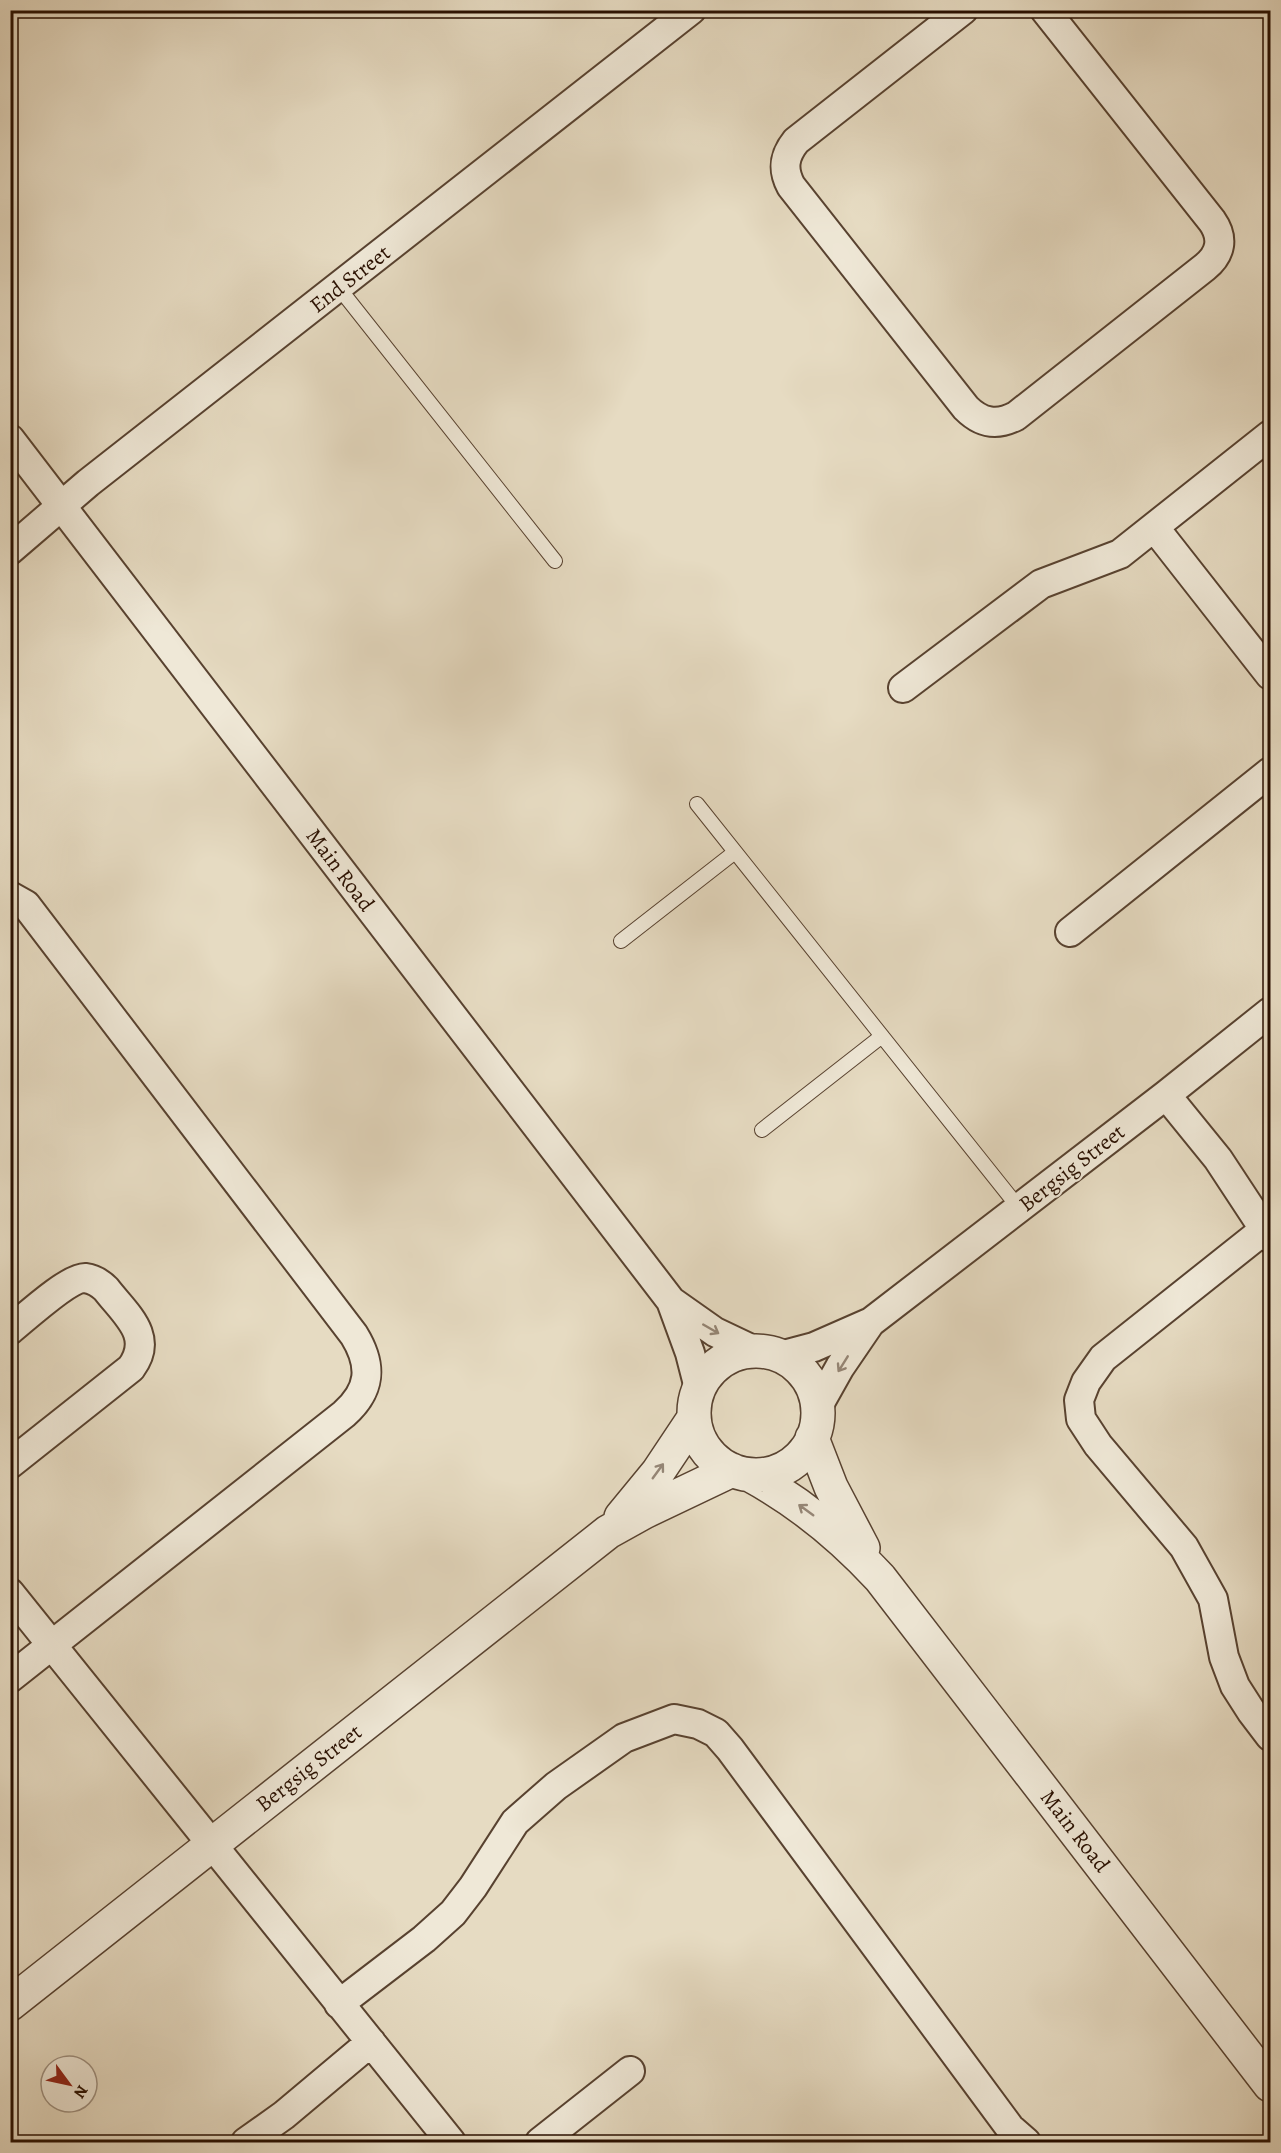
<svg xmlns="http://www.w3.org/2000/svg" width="1281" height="2153" viewBox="0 0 1281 2153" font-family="Alegreya,serif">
<rect width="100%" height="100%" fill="#e6dbc2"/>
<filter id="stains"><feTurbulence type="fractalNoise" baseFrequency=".00333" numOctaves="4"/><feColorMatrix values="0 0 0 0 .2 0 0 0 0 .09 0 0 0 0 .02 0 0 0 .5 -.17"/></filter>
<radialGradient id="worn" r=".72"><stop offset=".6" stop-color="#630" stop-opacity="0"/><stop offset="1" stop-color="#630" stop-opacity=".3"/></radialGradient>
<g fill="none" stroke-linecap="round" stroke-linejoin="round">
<defs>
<path id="service" d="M339 288 555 561
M697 804 1019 1208
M621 941 735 852
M762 1130 882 1036"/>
<path id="minor" d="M963 10 796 141C784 156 782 169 791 186L966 408C981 423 997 426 1016 416L1205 267C1221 254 1224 238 1212 221L1045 10
M10 439 671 1301 715 1332 755 1351
M1154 527 1270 675
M10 550 88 483 691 10
M903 688 1041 584 1120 554 1270 435
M10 896 26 905 354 1335C373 1366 371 1390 344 1414L10 1678
M1070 932 1270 772
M1166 1095 1218 1159 1270 1238
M1264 1230 1103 1358 1086 1382 1079 1400 1081 1419 1098 1445 1184 1547 1213 1599 1224 1657 1235 1686 1251 1711 1270 1736
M671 1301 690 1353 699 1388
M10 1330C25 1318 68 1278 85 1278 93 1279 100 1283 106 1289 125 1314 155 1336 131 1368L10 1464
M780 1356 814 1347 871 1322 1166 1095 1270 1012
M817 1408 840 1367 870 1323
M10 1593 451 2142
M339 2004 424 1939 453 1913 473 1887 515 1822 556 1786 624 1738 674 1719 698 1724 716 1733 730 1749 1010 2128 1026 2142
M246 2142 284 2115 371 2042
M540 2142 630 2071"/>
<path id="tertiary" d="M694 1413a62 62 0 1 1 124 0a62 62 0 1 1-124 0Z
M812 1438 831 1487 863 1548
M750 1475C800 1502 841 1536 880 1578L1270 2085
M621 1517 658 1472 694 1418
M10 2004 608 1532 644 1512 732 1470"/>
</defs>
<use href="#service" stroke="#584230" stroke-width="16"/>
<use href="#minor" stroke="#584230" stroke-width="32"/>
<use href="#tertiary" stroke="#584230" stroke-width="36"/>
<use href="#service" stroke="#efe8d7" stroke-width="14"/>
<use href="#minor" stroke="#efe8d7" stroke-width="28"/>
<use href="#tertiary" stroke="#efe8d7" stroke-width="33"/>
</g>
<defs><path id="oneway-shaft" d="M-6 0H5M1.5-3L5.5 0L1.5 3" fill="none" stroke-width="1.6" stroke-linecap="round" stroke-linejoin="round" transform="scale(1.5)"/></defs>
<g stroke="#958676">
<use href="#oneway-shaft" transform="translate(711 1329) rotate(30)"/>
<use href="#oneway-shaft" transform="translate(843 1364) rotate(122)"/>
<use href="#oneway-shaft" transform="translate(658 1471) rotate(-54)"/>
<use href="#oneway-shaft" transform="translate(806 1510) rotate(-144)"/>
</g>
<g text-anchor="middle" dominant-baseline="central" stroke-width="4.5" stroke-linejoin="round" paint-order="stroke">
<g font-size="22" fill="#280f00" stroke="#efe8d7">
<text transform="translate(350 279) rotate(-38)">End Street</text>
<text transform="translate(340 870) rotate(53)">Main Road</text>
<text transform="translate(1072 1168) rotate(-38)">Bergsig Street</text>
<text transform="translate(309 1768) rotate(-38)">Bergsig Street</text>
<text transform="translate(1075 1831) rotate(52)">Main Road</text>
</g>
</g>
<rect width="1281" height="2153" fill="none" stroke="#e6dbc2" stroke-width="36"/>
<rect x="12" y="12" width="1257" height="2129" fill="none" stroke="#280f00" stroke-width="3"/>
<rect x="18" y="18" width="1245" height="2117" fill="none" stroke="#280f00" stroke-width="1.5"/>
<g transform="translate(69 2084) rotate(123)"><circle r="28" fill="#efe8d7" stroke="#9f9181" stroke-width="1.5"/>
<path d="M0-4.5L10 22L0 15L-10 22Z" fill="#8f2418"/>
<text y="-9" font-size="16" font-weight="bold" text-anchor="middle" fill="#280f00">N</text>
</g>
<rect width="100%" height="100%" filter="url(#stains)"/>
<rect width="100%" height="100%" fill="url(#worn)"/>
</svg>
